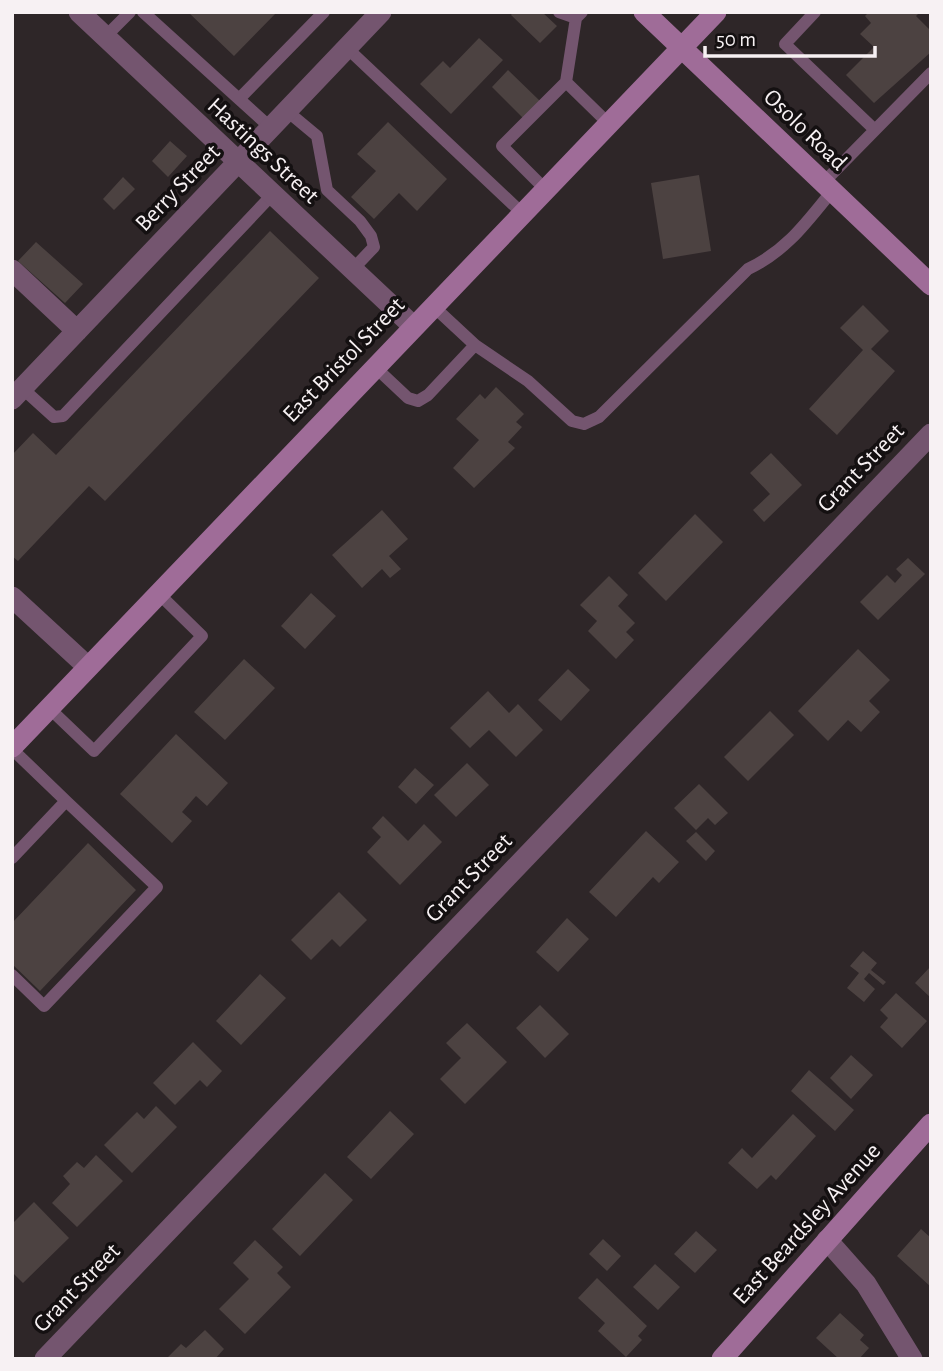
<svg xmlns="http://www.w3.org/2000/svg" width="943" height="1371" viewBox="0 0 943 1371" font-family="'Alegreya Sans',sans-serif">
<rect width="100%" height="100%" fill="#2e2628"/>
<path fill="#4c4241" d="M188 12H277L234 56Z
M513 12H542L557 26 540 43 511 15Z
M869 12H920L916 16 931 31V52L874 103 846 75 874 47 860 34 871 23 865 16Z
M479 38 503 60 451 114 420 84 443 61 450 68Z
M508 70 541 102 524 119 492 87Z
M388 122 447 179 417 211 399 193 374 219 351 197 376 171 357 154Z
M170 141 187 156 168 177 152 161Z
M699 175 711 251 663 259 651 183Z
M123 177 135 189 114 210 103 199Z
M270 231 319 278 105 501 89 486 18 561 12 556V455L33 433 56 455Z
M36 242 83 284 65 303 18 261Z
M863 305 889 331 871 349 895 371 837 435 809 409 863 350 840 328Z
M496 387 524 414 516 422 522 427 508 442 515 448 474 488 453 468 479 440 456 419 480 394 485 399Z
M771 453 802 485 764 522 753 510 770 494 750 473Z
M382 510 408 539 389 556 401 569 390 578 382 569 362 588 332 555Z
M695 514 723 542 666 601 638 573Z
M908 558 925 574 878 620 860 602 887 575 895 583 902 575 896 569Z
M609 576 628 595 618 606 635 623 626 632 634 640 616 659 588 631 597 621 580 605Z
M311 593 336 616 305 649 281 626Z
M858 649 890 680 869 701 880 712 861 732 848 720 828 741 798 711Z
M244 659 275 688 225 740 194 712Z
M568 669 590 690 561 721 538 700Z
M488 691 509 713 518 704 543 730 516 757 489 730 470 748 450 728Z
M770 711 794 735 748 781 724 757Z
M176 734 228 783 207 806 196 796 182 812 192 821 172 843 120 794Z
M467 763 489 785 456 817 434 795Z
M415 768 434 785 416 804 398 787Z
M699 784 728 813 715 825 708 818 696 830 674 808Z
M383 816 408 841 424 824 442 842 400 885 367 852 381 837 372 828Z
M646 831 679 862 659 883 653 877 616 917 589 892Z
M696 832 715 851 706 861 686 841Z
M88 843 136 890 40 991 12 964V923Z
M339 892 367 920 340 947 332 939 311 960 291 940Z
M567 918 589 939 558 972 536 952Z
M863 951 877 963 871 970 886 982 883 985 869 973 864 979 875 989 864 1002 847 988 859 973 850 966Z
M931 966V998L915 983Z
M260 974 286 998 241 1045 216 1021Z
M896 993 927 1021 902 1048 880 1027 888 1018 880 1010Z
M540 1005 569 1034 545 1058 516 1028Z
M467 1023 507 1062 465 1104 440 1079 461 1058 446 1043Z
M193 1042 222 1071 207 1087 200 1080 175 1105 153 1083Z
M851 1055 873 1075 851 1099 830 1078Z
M809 1070 854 1110 835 1131 791 1091Z
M156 1106 177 1127 132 1173 104 1145 137 1112 144 1119Z
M390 1111 414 1134 371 1179 347 1157Z
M793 1114 816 1136 776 1180 771 1175 757 1189 728 1163 742 1148 752 1158Z
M96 1155 123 1181 77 1227 52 1203 70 1184 63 1176 77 1162 84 1168Z
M325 1173 353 1200 300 1256 272 1229Z
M34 1202 69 1238 23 1283 12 1272V1224Z
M921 1229 931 1238V1287L897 1256Z
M696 1231 717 1250 695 1273 674 1254Z
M603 1239 621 1256 607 1271 589 1254Z
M255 1240 283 1267 277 1273 291 1287 245 1334 219 1309 249 1279 233 1263Z
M655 1264 680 1287 658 1310 633 1287Z
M597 1278 647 1326 638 1336 642 1340 626 1357 598 1331 605 1323 578 1298Z
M840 1313 864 1335 860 1340 869 1348 859 1359H839L816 1338Z
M205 1330 224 1349 215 1359H166L181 1344 186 1348Z"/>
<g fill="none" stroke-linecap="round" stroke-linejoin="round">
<path stroke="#74556f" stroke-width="12" d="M143 12 239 99
M559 12 576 18
M582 12 576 18 566 82 608 123
M815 12 785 44 875 130 823 183
M105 37 130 12
M347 48 522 213
M287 111 317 136 327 190 360 221 371 236 374 247 353 269
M271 128 239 99 324 12
M875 130 931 73
M545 189 502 146 566 82
M433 306 475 345 528 381 572 421 584 424 599 417 748 269C786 251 806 223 832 191
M375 367 408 398 418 401 428 395 475 345
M22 388 54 417 63 416 272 195
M49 708 94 751 202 636 158 593
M12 749 66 801 12 858
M12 975 44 1006 157 887 66 801"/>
<path stroke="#74556f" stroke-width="21" d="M79 12 413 326
M12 270 77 331
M12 399 381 12
M12 597 88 667
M827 1240 866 1284 912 1359
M45 1359 931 434"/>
<path stroke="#9f6c98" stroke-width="21" d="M644 12 931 285
M12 747 716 12
M722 1359 931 1124"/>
</g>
<g text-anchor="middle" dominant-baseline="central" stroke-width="7" stroke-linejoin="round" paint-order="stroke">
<g font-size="24" fill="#f7f1f3" stroke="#141011">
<text transform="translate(805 130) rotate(44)">Osolo Road</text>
<text transform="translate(263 151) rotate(43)">Hastings Street</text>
<text transform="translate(178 188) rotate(-46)">Berry Street</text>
<text transform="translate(344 360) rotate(-46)">East Bristol Street</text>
<text transform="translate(861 468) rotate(-46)">Grant Street</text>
<text transform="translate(469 878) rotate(-46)">Grant Street</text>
<text transform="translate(807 1224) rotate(-48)">East Beardsley Avenue</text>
<text transform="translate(77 1288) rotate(-46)">Grant Street</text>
</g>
</g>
<rect width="943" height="1371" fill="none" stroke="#f7f1f3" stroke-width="28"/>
<path d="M705 46v10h170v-10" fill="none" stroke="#f7f1f3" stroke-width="3.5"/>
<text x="716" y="46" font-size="21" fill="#f7f1f3" stroke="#141011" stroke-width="5" paint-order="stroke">50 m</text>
</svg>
